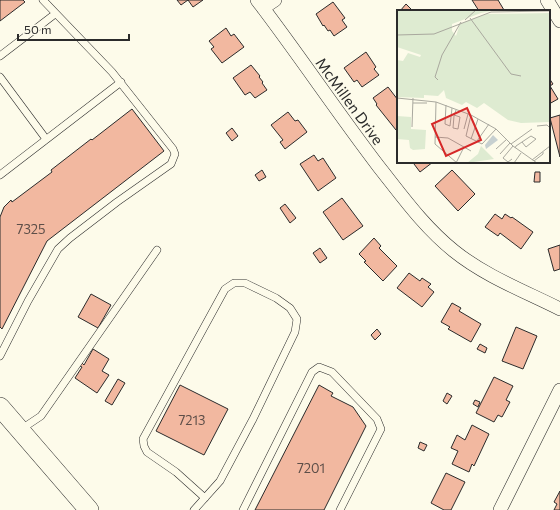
<svg xmlns="http://www.w3.org/2000/svg" width="560" height="510" viewBox="0 0 560 510" font-family="Commissioner,sans-serif">
<rect width="100%" height="100%" fill="#fdfbea"/>
<path fill="#f2b8a0" stroke="#2b2b2b" d="M0 0H23L25 2 0 21Z
M177 0H203L193 7 188 0 181 5Z
M472 0H498L504 10 503 11H479Z
M333 2 345 18 342 20 347 27 334 36 330 30 328 31 324 25 323 26 316 14Z
M406 4 412 10 411 11H400Z
M226 28 231 36 234 34 244 47 222 63 211 49 214 47 209 41Z
M366 52 376 67 374 69 379 75 362 87 357 80 354 82 344 68Z
M251 65 260 76 259 77 263 82 262 83 267 90 255 98 250 92 245 95 233 78Z
M549 78 553 84 550 86 558 99 549 104Z
M388 87 398 100V129L396 130 376 105 377 104 373 98Z
M132 109 164 151 47 241 2 329 0 327V217L4 207 11 200 12 202 52 172 51 170 91 139 92 140Z
M288 112 295 121 298 120 307 132 285 149 280 142 283 140 271 125Z
M560 115V157L550 118Z
M232 128 238 136 232 141 226 133Z
M314 155 318 161 323 158 336 178 318 191 300 164Z
M415 162H433L420 172 414 164Z
M262 170 266 177 259 181 255 175Z
M452 170 475 194 458 211 435 186Z
M535 172H540V182H534Z
M342 198 363 226 343 240 323 212Z
M285 204 296 218 290 223 280 208Z
M495 214 502 219 505 214 511 218 512 217 533 232 521 249 500 233 498 236 485 227Z
M374 238 381 246 379 248 397 266 383 281 364 262 366 261 359 254Z
M560 245V269L554 271 548 249Z
M320 248 327 258 320 263 313 253Z
M409 273 420 281 422 278 431 284 428 287 434 292 422 307 397 288Z
M91 294 111 305 98 328 78 317Z
M452 303 461 308 459 311 481 324 471 342 448 329 450 327 441 322Z
M516 327 537 336 523 369 502 361Z
M377 329 381 334 375 340 371 335Z
M480 344 487 348 485 353 477 349Z
M93 349 109 359 102 371 109 375 97 393 75 378 82 367 80 366 82 363 84 365Z
M494 377 513 386 506 400 510 402 502 417 498 415 494 422 476 413Z
M118 379 125 383 112 405 105 401Z
M180 385 228 409 204 455 156 431Z
M319 385 333 393 331 396 353 407 366 426 324 510H255Z
M447 393 452 396 447 404 443 401Z
M475 400 480 402 478 407 473 404Z
M472 425 489 434 474 466 472 464 469 472 452 464 458 451 451 448 457 435 465 440Z
M420 442 427 445 424 451 418 448Z
M446 473 465 482 451 510H444L431 503Z
M560 491V510H554L557 504 554 502Z"/>
<g fill="none" stroke-linecap="round" stroke-linejoin="round">
<defs>
<path id="lane" d="M0 56 55 14
M0 77 46 139
M0 175 121 82
M0 356 28 301 58 249 70 238 117 202 171 164 175 154 173 149 112 72 43 0
M20 430 41 416 157 250
M194 510 220 481 253 419 295 332 297 319 290 308 276 298 245 283H234L225 289 143 439 144 446 147 452 176 472 205 498
M243 510 312 372 319 367 332 372 377 419 381 429 340 510"/>
<path id="street" d="M257 0C299 55 337 112 379 167 402 196 424 227 454 251 485 276 524 291 560 309
M547 0 560 21
M263 8 275 0
M500 510 560 390"/>
<path id="secondary" d="M0 407 89 510"/>
</defs>
<use href="#lane" stroke="#2b2b2b" stroke-width="8"/>
<use href="#street" stroke="#2b2b2b" stroke-width="14"/>
<use href="#secondary" stroke="#2b2b2b" stroke-width="20"/>
<use href="#lane" stroke="#fdfbea" stroke-width="7"/>
<use href="#street" stroke="#fdfbea" stroke-width="13"/>
<use href="#secondary" stroke="#fdfbea" stroke-width="19"/>
</g>
<g text-anchor="middle" dominant-baseline="central" stroke-width="3" stroke-linejoin="round" paint-order="stroke">
<g font-size="13" fill="#5d4e48">
<text x="31" y="229">7325</text>
<text x="192" y="420">7213</text>
<text x="311" y="468">7201</text>
</g>
<g font-size="15" fill="#2b2b2b" stroke="#fdfbea">
<text transform="translate(350 101) rotate(54)">McMillen Drive</text>
</g>
</g>
<g transform="translate(397 10)">
<rect width="153" height="153" fill="#fdfbea"/>
<path d="M1 0H99L84 3 55 14V21L59 26 63 14 89 4 153 3V112L124 113 111 110 87 93 80 98 69 92 65 95 49 88 47 80 41 86 27 85V88L0 87V50L6 51 11 43 23 47 24 45 0 37ZM0 106 14 107V119L29 120 28 139 16 140 13 138 12 130 0 129ZM84 136 97 149 70 153 81 144Z" fill="#deebd1"/>
<path d="M96 125 101 130 89 139 88 135Z" fill="#c7d0d0"/>
<path fill="none" stroke="#a9a89e" stroke-width="1" d="M73 8 114 64 124 66M68 10 79 0M0 25 37 24 94 2 153 1M41 70 38 67 45 45 64 12M0 88 39 92 74 105 99 119 116 136 140 153M39 92 38 134 60 153M16 93H30M49 95 48 114 53 116 55 98M57 105 63 107 61 119 56 118 57 106 59 100M74 105 69 126 85 134 99 119M140 116 150 115 153 118M15 117 16 88M67 119 71 104M38 127 51 128 74 141M74 129 81 109M80 131 92 114M114 134 135 119M118 138 119 136 134 126 139 129 129 137 125 132M99 139 110 129M103 144 113 133M115 149 111 152 106 148 116 136M135 150 153 136M137 151 146 144V142M59 153 67 137M117 153 124 143"/>
<path fill="#d62828" fill-opacity="0.15" stroke="#d62828" stroke-width="2" d="M70 98 84 130 49 146 35 114Z"/>
<rect width="153" height="153" fill="none" stroke="#2b2b2b" stroke-width="2"/>
</g>
<path d="M18 34v6h111v-6" fill="none" stroke="#2b2b2b" stroke-width="2"/>
<text x="24" y="34" font-size="12" fill="#2b2b2b" stroke="#fdfbea" stroke-width="3" paint-order="stroke">50 m</text>
</svg>
